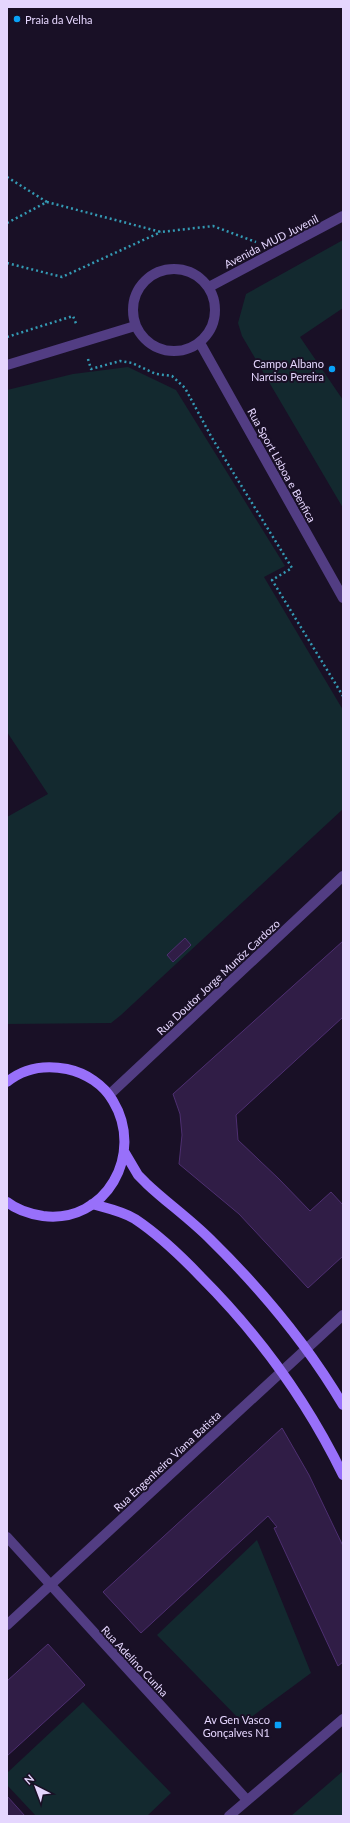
<svg xmlns="http://www.w3.org/2000/svg" width="350" height="1823" viewBox="0 0 350 1823" font-family="Lato,sans-serif">
<rect width="100%" height="100%" fill="#191026"/>
<path fill="#13292f" d="M343 240V308L300 337 343 400V508L242 336 238 323 246 294Z
M128 367 176 390 285 566 264 577 343 710V809L121 1015 111 1023 7 1024V817L48 794 7 732V390L73 374Z
M257 1540 311 1673 243 1723 157 1635Z
M83 1702 171 1793 147 1816H36L7 1785V1773Z
M343 1771V1816H291Z"/>
<path fill="#301d46" stroke="#4e2f71" d="M185 938 191 945 173 962 167 955Z
M343 941V1017L236 1115 238 1140 279 1179 310 1211 331 1192 343 1205V1256L308 1288 239 1214 179 1164 182 1135 180 1114 173 1094Z
M282 1428 309 1475 343 1546V1662L338 1666 274 1528 277 1527 268 1516 141 1633 103 1592Z
M48 1644 85 1685 7 1756V1681Z
M7 1796 25 1816H7Z"/>
<g fill="none" stroke-linecap="round" stroke-linejoin="round">
<path stroke="#349ab4" stroke-width="2.5" stroke-dasharray="2 3" stroke-linecap="butt" d="M7 177 47 202
M7 223 47 202 161 232 213 226 256 242
M7 263 62 277 161 232
M7 337 73 316 77 326
M88 359 91 369 120 361 132 363 156 374 172 376 185 388 212 438 292 568 272 580 343 696"/>
<path stroke="#523d83" stroke-width="10" d="M133 310a41 41 0 1 1 82 0a41 41 0 1 1-82 0Z
M209 287 343 216
M200 343 343 598
M7 365 135 326
M109 1095 343 876
M7 1537 247 1800
M7 1625 343 1315"/>
<path stroke="#523d83" stroke-width="10" d="M229 1816 343 1719"/>
<path stroke="#9870fa" stroke-width="10" d="M7 1082C24 1068 46 1065 67 1069 86 1073 104 1085 113 1101 145 1154 106 1224 43 1216 30 1214 17 1210 7 1202
M125 1153 138 1175 146 1183C166 1202 190 1219 210 1239 261 1289 307 1344 343 1405
M92 1204C106 1208 122 1211 135 1219 159 1235 181 1256 201 1277 259 1335 307 1401 343 1475"/>
</g>
<g fill="#09a1f7" stroke="#191026" stroke-width="1.5">
<circle cx="17" cy="19" r="4"/>
<circle cx="332" cy="369" r="4"/>
<rect x="274" y="1721" width="8" height="8" rx="2"/>
</g>
<g text-anchor="middle" dominant-baseline="central" stroke-width="4" stroke-linejoin="round" paint-order="stroke">
<g font-size="11" fill="#e5d6fe" stroke="#191026" text-anchor="end">
<text x="25" y="19" text-anchor="start">Praia da Velha</text>
<text x="324" y="363">Campo Albano<tspan x="324" dy="13">Narciso Pereira</tspan></text>
<text x="270" y="1719">Av Gen Vasco<tspan x="270" dy="13">Gonçalves N1</tspan></text>
</g>
<g font-size="11" fill="#e5d6fe" stroke="#191026">
<text transform="translate(271 241) rotate(-27)">Avenida MUD Juvenil</text>
<text transform="translate(282 465) rotate(61)">Rua Sport Lisboa e Benfica</text>
<text transform="translate(218 977) rotate(-43)">Rua Doutor Jorge Munõz Cardozo</text>
<text transform="translate(167 1461) rotate(-43)">Rua Engenheiro Viana Batista</text>
<text transform="translate(135 1661) rotate(47)">Rua Adelino Cunha</text>
</g>
</g>
<rect width="350" height="1823" fill="none" stroke="#e5d6fe" stroke-width="16"/>
<g transform="translate(36 1787) rotate(318)" stroke="#191026" stroke-width="3" paint-order="stroke">
<path d="M0-3L7 15L0 10L-7 15Z" fill="#e5d6fe"/>
<text y="-6" font-size="11" font-weight="bold" text-anchor="middle" fill="#e5d6fe">N</text>
</g>
</svg>
